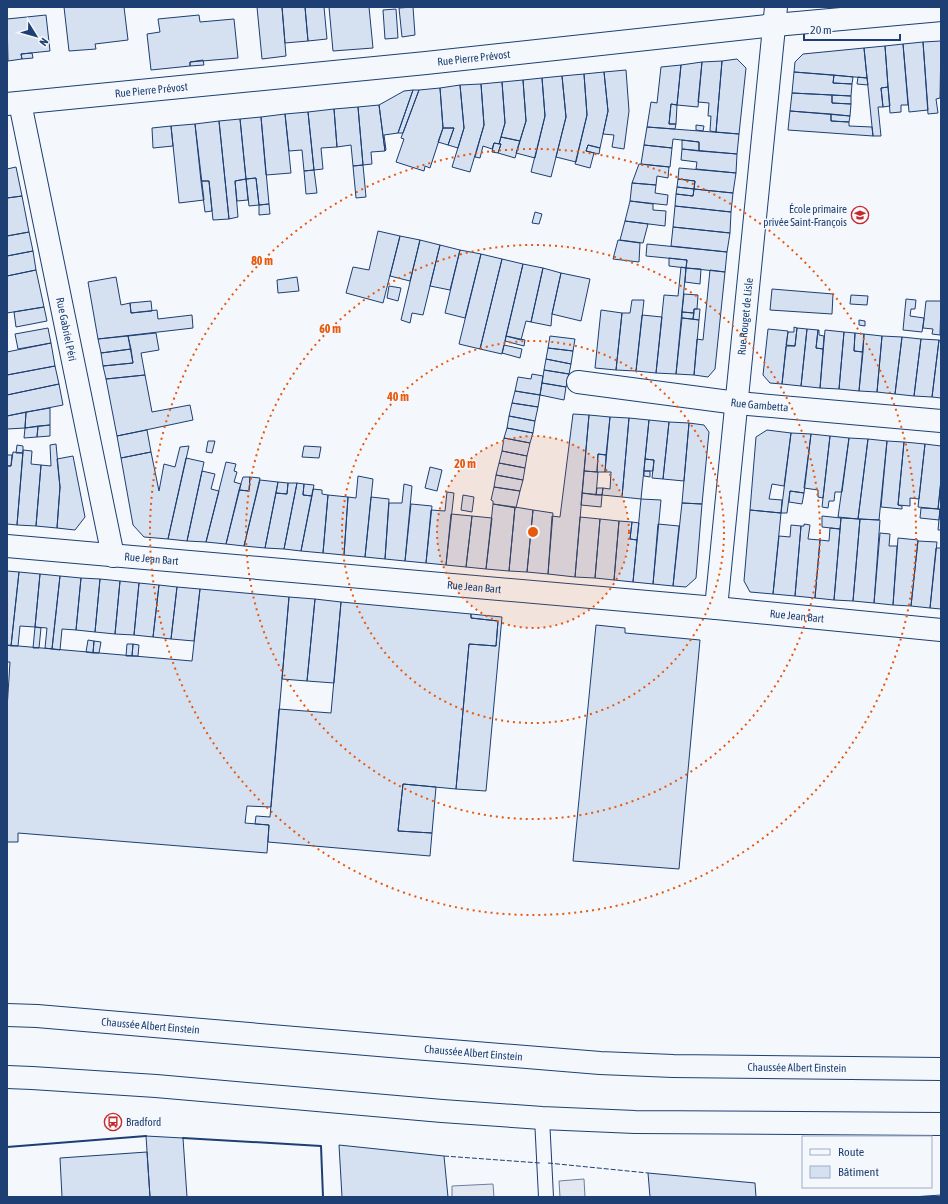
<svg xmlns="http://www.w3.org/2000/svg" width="948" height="1204" viewBox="0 0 948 1204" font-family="'Asap Condensed',sans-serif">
<rect width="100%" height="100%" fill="#f4f7fb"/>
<path fill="#e3e8f0" stroke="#687fa3" d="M584 1179 585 1197H560L559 1181Z
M493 1184 494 1197H452V1186Z"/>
<path fill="#d5e0f0" stroke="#1d3f73" d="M64 7H124L128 40 95 44 96 49 69 51Z
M257 7H282L286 56 262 59Z
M282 7H305L308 41 285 43Z
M305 7H324L327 39 308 41Z
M329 7H369L373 48 333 51Z
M413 7 415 35 402 37 399 8Z
M396 9 398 38 385 39 383 10Z
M46 15 50 51 21 54 22 59 8 61 7 19Z
M199 15 200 22 234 19 238 58 190 62V66L151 70 147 34 160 32 158 19Z
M941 41 940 98 936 99 938 113 928 114 923 42Z
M923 42 928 110 909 112 903 44Z
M903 44 908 105H901V112L890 113 885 46Z
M885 46 888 87 881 88 883 107H878L881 136H873L864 48Z
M864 48 867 78 794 72 795 62 803 54Z
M32 53 33 58 22 59 21 54Z
M737 59 746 68 739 134 716 132 722 61Z
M203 60 204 65 190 66V62Z
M722 61 716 132 710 131 711 116H708L709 103 698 102 702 62Z
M702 62 698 107 677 105 681 65Z
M681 65 677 105 671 104 669 124H676L675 129 647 127 651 102 657 103 661 67Z
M626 70 629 111 624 149 612 147 614 135 603 134 608 111 604 72Z
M604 72 608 111 600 148 588 145 586 151 594 153 590 168 575 164 587 115 584 74Z
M794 72 834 75 833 83 852 84 851 96 792 93Z
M584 74 587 115 576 162 556 157 566 117 562 76Z
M834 75 853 77 852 84 833 83Z
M562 76 566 117 551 177 531 172 545 116 542 78Z
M858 77 867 78 868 85 857 84Z
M542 78 545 116 535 158 516 153 526 121 523 80Z
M523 80 526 121 520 141 501 137 505 123 502 82Z
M502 82 505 123 499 144 494 143 492 149 483 146 480 158 475 157 484 125 481 84Z
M481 84 484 125 470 172 452 167 464 128 460 85Z
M460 85 464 128 458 148 448 145 454 128H443L440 88Z
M888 87 890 106 883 107 881 88Z
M440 88 443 128 430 168 425 166 424 171 396 162 404 139 401 138 419 90Z
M413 90H419L403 133H398Z
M413 90 398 133 384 135 386 150 385 151 379 105 404 91Z
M792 93 832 95V103L851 104 850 116 790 111Z
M832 95 851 96V104L832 103Z
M671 104 677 105 676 124H669Z
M379 105 385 151 371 152 372 164 363 165 358 107Z
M358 107 363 165 353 166 351 145 337 147 334 109Z
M334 109 337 147 321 148 323 169 314 170 308 112Z
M790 111 831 114V121L849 122V126L872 127 873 136 788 130Z
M308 112 314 170 304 171 302 150 289 151 285 114Z
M285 114 291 173 266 175 261 117Z
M831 114 850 116 849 122 831 121Z
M261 117 269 204 259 205 256 178 246 179 240 119Z
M240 119 246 179 235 181 238 217 229 219 219 121Z
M219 121 229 219 213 220 209 181H201L195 124Z
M195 124 204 200 179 203 171 126Z
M696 125 704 126 703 131 696 130Z
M171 126 173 146 153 148 152 128Z
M647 127 739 134 737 154 699 151V142L673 139 672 148 644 145Z
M443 128H454L448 145 438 142Z
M501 137 520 141 515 158 498 153 501 144H499Z
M682 140 699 142V151L682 149Z
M494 143 501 144 498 153 492 152Z
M588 145 600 148 599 154 586 151Z
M644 145 672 148 670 167 641 164Z
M682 149 737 154 736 173 696 169 697 162 681 160Z
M639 164 669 167 668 178 657 176 656 185 632 183Z
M363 165 366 197 356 198 353 166Z
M16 167 22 196 7 198V169Z
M679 168 736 173 733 193 694 189 695 181 678 179Z
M314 170 317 193 306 194 304 171Z
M256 178 259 205 249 206 246 179Z
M246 179 248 200 237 201 235 181Z
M678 179 695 181 694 189 677 187Z
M201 181H209L212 211 205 212Z
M632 183 656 185 655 193 668 195 667 205 630 201Z
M677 187 694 189 693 196 676 194Z
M694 189 733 193 731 212 675 206 676 194 693 196Z
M22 196 29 232 7 236V198Z
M630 201 653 204V210L666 211 665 226 625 221Z
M269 204 270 214 259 215V205Z
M675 206 731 212 730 233 673 227Z
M535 212 542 214 539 224 532 223Z
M625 221 648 224 643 243 620 240Z
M673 227 730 233 727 252 671 246Z
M378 231 400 236 383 303 346 293 353 267 369 270Z
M29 232 33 251 7 256V236Z
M400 236 420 240 410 281 390 276Z
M420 240 440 245 423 315 412 313 410 323 401 320Z
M618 240 640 243 639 262 613 259Z
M647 244 727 252 725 272 686 268 687 260 646 256Z
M440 245 460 250 450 290 430 286Z
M460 250 481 254 465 318 445 313Z
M33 251 36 270 7 276V256Z
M481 254 502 259 480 349 459 344Z
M669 258 687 260 686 268 669 266Z
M502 259 523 264 502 354 480 349Z
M523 264 543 268 531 322 526 321 521 340 506 336Z
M681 267 686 268 676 374 656 373 664 295 678 296Z
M543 268 561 273 552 314 551 326 531 322Z
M686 268 701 269 700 284 685 282Z
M36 270 44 307 7 313V276Z
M710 270 725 272 715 369 708 377 694 375 697 339 703 340Z
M561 273 590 279 581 321 552 314Z
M116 277 121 305 130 303 131 313 157 310 158 319 192 315 193 328 98 339 88 282Z
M297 277 299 291 278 293 277 280Z
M389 286 401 288 398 301 387 298Z
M772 289 833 294 832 314 770 310Z
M684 294 698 295 697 309H694V313L682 312Z
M851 295 868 296 867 305 850 304Z
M906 299 916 300 915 309H911L910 316 924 318 922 332 903 330Z
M632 300H644L636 371 616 370 622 313H630Z
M151 301 152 311 131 313 130 303Z
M926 301H941L940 335 932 334 933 329 923 328Z
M44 307 47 321 16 327 14 312Z
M694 309H700L699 320 693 319Z
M601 310 622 313 616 370 595 368Z
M682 312 694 313 693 319 682 318Z
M642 315 662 317 656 373 636 371Z
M682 318 699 320 694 375 676 374Z
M859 320 865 321V326L859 325Z
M794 327 797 328 795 346 786 345 788 332H794Z
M48 328 51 343 18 349 15 334Z
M797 328 807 329 801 386 782 384 786 346H795Z
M768 329 788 331 782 384 770 383 763 375Z
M807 329 818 330 816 348 823 349 820 388 801 386Z
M818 330H819V335L824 336 823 349 816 348Z
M825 330 844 332 839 389 820 388Z
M844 332 855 333 854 351 863 352 859 391 839 389Z
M156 333 159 350 141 353 145 375 106 379 103 366 133 363 128 336Z
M855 333 864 334 863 352 854 351Z
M864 334 882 336 877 392 859 391Z
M128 336 131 349 101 353 98 339Z
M506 336 525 340 524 346 505 341Z
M550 336 575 339 573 351 548 348Z
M882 336 902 337 895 394 877 392Z
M902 337 921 339 914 396 895 394Z
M921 339 939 340 932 397 914 396Z
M939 340 941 341V398L932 397Z
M51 343 55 366 7 375V352Z
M504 345 522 349 520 358 502 353Z
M548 348 573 351 571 364 546 359Z
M131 349 133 363 103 366 101 353Z
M546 359 571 364 569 374 544 370Z
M55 366 59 384 7 395V375Z
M544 370 569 374 566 387 542 383Z
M532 374 543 376 540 395 515 391 518 377 531 379Z
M145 375 152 412 190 405 193 420 117 436 106 379Z
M542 383 566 387 564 400 540 395Z
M59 384 63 405 7 416V395Z
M515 391 540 395 538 407 512 403Z
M512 403 538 407 535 421 509 416Z
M50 408V425L25 428 26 412Z
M26 412 25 428 7 429V416Z
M573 414 589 415 575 577 548 574 552 516 560 517Z
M589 415 610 417 606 455 598 454 597 472 584 471Z
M509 416 535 421 533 433 507 428Z
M610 417 629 418 622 497 602 495 603 488 610 489 611 472H605Z
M629 418 649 420 641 499 622 497Z
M649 420 669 422 663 479 652 478 654 460 645 459Z
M669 422 689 423 684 481 663 479Z
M689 423 704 425 709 432 702 504 682 503Z
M50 425V436L37 437 38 426Z
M38 426 37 437 24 438 25 428Z
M507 428 533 433 530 443 504 438Z
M147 430 151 452 121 458 117 436Z
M767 430 791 433 784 486 772 484 769 499 782 500 781 513 750 510 756 437Z
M791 433 811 434 804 493 790 491 787 513H781Z
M811 434 830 436 823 498 818 497V490L804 488Z
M830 436 849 438 842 492H835L834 501H829L828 508 822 507Z
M504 438 530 443 527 456 502 451Z
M849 438 868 439 858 519 838 517Z
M868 439 887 441 879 520 858 519Z
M208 441H215L212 453 206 452Z
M887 441 904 442 898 505 902 506V509L881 507Z
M904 442 925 444 919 499 910 498V506L898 505Z
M56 444 60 487 57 528 36 526 41 465 51 466 50 445Z
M925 444 941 446V480L938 509 918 507Z
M17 445 23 446V453H16Z
M189 446 168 539 144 537 133 525 121 458 151 452 159 491 164 464 175 467 180 447Z
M304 446 321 447 319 458 302 457Z
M23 450 32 451 31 464 41 465 36 526 17 525Z
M502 451 527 456 525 468 499 463Z
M13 452 23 453 17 525 7 524V466H11Z
M598 454 606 455 605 472H597Z
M7 455H12L11 466H7Z
M73 456 85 517 75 530 57 528 60 487 57 459Z
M186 458 204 462 187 541 168 539Z
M645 459 654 460 653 471H644Z
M226 462 236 464 234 471 237 472 234 482 241 484 226 544 206 542Z
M499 463 525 468 523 480 496 475Z
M430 467 442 470 437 491 425 488Z
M202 471 215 474 211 489 219 491 206 542 187 541Z
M584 471 598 472 596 495 582 493Z
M644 471H650V477L644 476Z
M496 475 523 480 520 491 494 487Z
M358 476 373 479 365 557 344 555 348 497 356 498Z
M243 477H250L249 491 239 490Z
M250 477 260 478 244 546 226 544 239 490 249 491Z
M260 480 278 482 265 548 244 546Z
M941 480V510L938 509Z
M278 482 288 483 287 494 276 493Z
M288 483H297L284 549 265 548 276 493 287 494Z
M297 483 304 484 303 495 312 496 301 551 284 549Z
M304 484 314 485 312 496 303 495Z
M404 484 412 486 405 561 385 559 389 503H402Z
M494 487 520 491 516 508 493 504V501L491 500Z
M597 488H603L602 495H596Z
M313 489 322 490V494L328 495 323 553 301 551Z
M790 491 804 493 802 504 789 502Z
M447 492 454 493 446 565 426 563 431 510 445 511Z
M582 493 602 495 601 507 581 505Z
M328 495 348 497 344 555 323 553Z
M463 495 474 497 472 512 461 510Z
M371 497 389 499 385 559 365 557Z
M641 499 661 500 653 584 633 582Z
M682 503 702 504 696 578 686 587 673 586Z
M411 504 432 506 426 563 405 561Z
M493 504 515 507 509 571 486 569Z
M515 507 533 510 527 572 509 571Z
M921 508 940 509 939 520 920 518Z
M940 509 941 510V530H938Z
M533 510 553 513 548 574 527 572Z
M750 510 781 513 773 594 750 592 744 581Z
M451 514 472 516 466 567 446 565Z
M472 516 492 518 486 569 466 567Z
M822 516 841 518 840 529 822 527Z
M580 517 600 519 595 578 575 577Z
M841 518 860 519 853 601 834 600Z
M600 519 619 521 614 580 595 578Z
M860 519 880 520 874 603 853 601Z
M619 521 632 522 630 539 637 540 633 582 614 580Z
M632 522 639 523 637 540 630 539Z
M658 524 679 526 673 586 653 584Z
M804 524 810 525 808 539 820 540 815 598 795 596 801 526H804Z
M791 525 801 526 795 596 773 594 779 536 790 537Z
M830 528 840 529 834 600 815 598 820 540 829 541Z
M880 533 890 534 889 546H897L893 605 874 603Z
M898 538 918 540 911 606 893 605Z
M918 541 937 542 930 608 911 606Z
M941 543V609L930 608 936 548H941Z
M7 571 19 572 11 646 7 645Z
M19 572 40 574 35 627 20 626 18 646H11Z
M40 574 60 576 52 649 45 648 47 628 35 627Z
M60 576 81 578 76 630 62 629 60 650 52 649Z
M81 578 100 579 95 632 76 630Z
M100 579 120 581 115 634 95 632Z
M120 581 139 583 134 635 115 634Z
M139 583 159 585 153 637 134 635Z
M159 585 177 587 171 639 153 637Z
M177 587 200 589 194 641 171 639Z
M200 589 289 597 271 807 247 806 245 823 269 825 267 853 18 833V842H7V709L10 662H7V645L192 661Z
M289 597 315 599 307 681 282 679Z
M315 599 341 602 334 683 307 681Z
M341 602 471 614V618L498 621 496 646 469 644 456 789 403 784 398 831 432 833 430 856 268 842 269 825 255 824 256 816 270 817 279 709 331 713Z
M471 614 502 617 486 791 456 789 469 644 496 646 498 621 471 618Z
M596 625 625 628V633L700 640 679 869 573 861Z
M35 627 41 628 39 648H33Z
M88 640 94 641 93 653 86 652Z
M94 641 101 642 99 653H93Z
M127 644H133L132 656H126Z
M133 644 139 645 138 656H132Z
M403 784 436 787 432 833 398 831Z
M146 1136 183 1138 187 1197H150Z
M339 1145 444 1156 448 1197H342Z
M147 1152 150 1197H62L60 1158Z
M648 1173 755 1183 756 1197H650Z
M941 1195V1197H912Z"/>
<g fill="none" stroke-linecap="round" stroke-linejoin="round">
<defs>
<path id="service" d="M542 1118 546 1197"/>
<g id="minor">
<path id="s1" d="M20 103 113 556"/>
<path id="s2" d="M7 104 426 63 775 25 941 10"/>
<path id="s3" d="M578 382 737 403 941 421"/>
<path id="s4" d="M7 546 716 608 941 630"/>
<path id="s5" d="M716 608 776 7"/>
</g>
<g id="primary">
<path id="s6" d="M7 1015 37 1016 414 1048 600 1063 673 1066 941 1069"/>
<path d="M7 1077 32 1078 156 1086 442 1111 542 1118 635 1122 941 1124"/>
</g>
</defs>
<use href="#service" stroke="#1d3f73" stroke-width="16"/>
<use href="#minor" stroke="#1d3f73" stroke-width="24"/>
<use href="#primary" stroke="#1d3f73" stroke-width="24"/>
<use href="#service" stroke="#f4f7fb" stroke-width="14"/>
<use href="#minor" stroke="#f4f7fb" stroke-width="22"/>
<use href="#primary" stroke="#f4f7fb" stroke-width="22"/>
<path stroke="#1d3f73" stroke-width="1" stroke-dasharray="5 2" stroke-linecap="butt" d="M444 1156 540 1163
M548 1163 648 1173"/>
<path stroke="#1d3f73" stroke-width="2" d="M183 1138 321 1146 323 1197
M7 1147 146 1136"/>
</g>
<circle cx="533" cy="532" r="96" fill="#e8590c" fill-opacity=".12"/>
<g fill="none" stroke="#e8590c" stroke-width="2" stroke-dasharray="2 4">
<circle cx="533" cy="532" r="96"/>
<circle cx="533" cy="532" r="191"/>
<circle cx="533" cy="532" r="287"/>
<circle cx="533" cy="532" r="383"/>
</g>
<defs>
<symbol id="school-ring" viewBox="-11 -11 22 22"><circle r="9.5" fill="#f4f7fb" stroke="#c62828" stroke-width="1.5"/><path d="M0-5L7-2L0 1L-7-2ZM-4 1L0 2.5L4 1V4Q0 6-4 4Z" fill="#c62828"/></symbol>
<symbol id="bus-ring" viewBox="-11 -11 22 22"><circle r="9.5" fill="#f4f7fb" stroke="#c62828" stroke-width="1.5"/><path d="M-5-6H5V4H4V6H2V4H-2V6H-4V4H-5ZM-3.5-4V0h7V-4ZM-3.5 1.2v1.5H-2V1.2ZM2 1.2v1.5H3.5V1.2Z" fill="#c62828"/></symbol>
</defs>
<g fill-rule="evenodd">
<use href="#school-ring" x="850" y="205" width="20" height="20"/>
<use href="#bus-ring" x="103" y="1112" width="20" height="20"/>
</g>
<g text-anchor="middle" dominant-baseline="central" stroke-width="3" stroke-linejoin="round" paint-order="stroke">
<g font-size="11" fill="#1d3f73" stroke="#f4f7fb">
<text stroke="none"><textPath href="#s2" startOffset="469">Rue Pierre Prévost</textPath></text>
<text stroke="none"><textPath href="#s2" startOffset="145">Rue Pierre Prévost</textPath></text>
<text stroke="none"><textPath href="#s5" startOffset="293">Rue Rouget de Lisle</textPath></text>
<text stroke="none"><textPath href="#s1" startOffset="231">Rue Gabriel Péri</textPath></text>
<text stroke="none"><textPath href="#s3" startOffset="183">Rue Gambetta</textPath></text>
<text stroke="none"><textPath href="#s4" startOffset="145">Rue Jean Bart</textPath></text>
<text stroke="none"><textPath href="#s4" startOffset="469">Rue Jean Bart</textPath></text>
<text stroke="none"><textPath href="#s4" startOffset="793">Rue Jean Bart</textPath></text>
<text stroke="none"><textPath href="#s6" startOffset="144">Chaussée Albert Einstein</textPath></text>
<text stroke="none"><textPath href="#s6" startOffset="468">Chaussée Albert Einstein</textPath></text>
<text stroke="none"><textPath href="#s6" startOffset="792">Chaussée Albert Einstein</textPath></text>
</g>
<g font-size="11" fill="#1d3f73" stroke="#f4f7fb" text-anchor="end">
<text x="847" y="209">École primaire<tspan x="847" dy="13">privée Saint-François</tspan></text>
<text x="126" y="1122" text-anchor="start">Bradford</text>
</g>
</g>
<circle cx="533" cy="532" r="6" fill="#e8590c" stroke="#f4f7fb" stroke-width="2"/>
<g font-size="12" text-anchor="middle" font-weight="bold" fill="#e8590c" stroke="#f4f7fb" stroke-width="3" stroke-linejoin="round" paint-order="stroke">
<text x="262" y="265">80 m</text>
<text x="330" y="333">60 m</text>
<text x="398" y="401">40 m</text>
<text x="465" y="468">20 m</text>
</g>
<rect width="948" height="1204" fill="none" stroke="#1d3f73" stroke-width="16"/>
<rect x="802" y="1136" width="130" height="52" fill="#f4f7fb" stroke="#9eadc5"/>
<rect x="810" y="1149" width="20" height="6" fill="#f4f7fb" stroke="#9eadc5"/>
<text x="838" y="1156" font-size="12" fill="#1d3f73">Route</text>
<rect x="810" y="1166" width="20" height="12" fill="#d5e0f0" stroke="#9eadc5"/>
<text x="838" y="1176" font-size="12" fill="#1d3f73">Bâtiment</text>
<g transform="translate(36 36) rotate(127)" stroke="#f4f7fb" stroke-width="3" paint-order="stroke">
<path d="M0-3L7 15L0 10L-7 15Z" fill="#1d3f73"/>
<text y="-6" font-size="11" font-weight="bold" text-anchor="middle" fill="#1d3f73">N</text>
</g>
<path d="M804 34v6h96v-6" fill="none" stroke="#1d3f73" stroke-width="2"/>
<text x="810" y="34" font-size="12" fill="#1d3f73" stroke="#f4f7fb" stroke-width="3" paint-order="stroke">20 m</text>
</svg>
